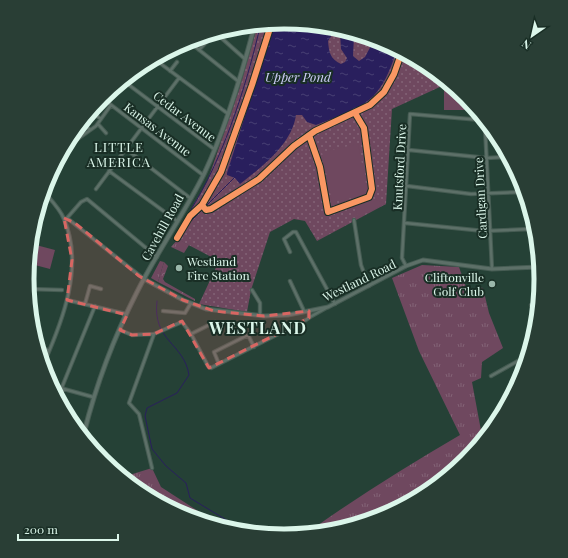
<svg xmlns="http://www.w3.org/2000/svg" width="568" height="558" viewBox="0 0 568 558" font-family="'Playfair Display',serif">
<defs>
<pattern id="grass-tufts" width="24" height="20" patternUnits="userSpaceOnUse"><rect width="24" height="20" fill="#6f485f"/><path d="M3 7l-1-3M5 7V3M7 7l1-3M15 17l-1-3M17 17v-4M19 17l1-3" fill="none" stroke="#836376"/></pattern>
<pattern id="forest-crowns" width="20" height="18" patternUnits="userSpaceOnUse"><rect width="20" height="18" fill="#6f485f"/><path d="M2 6a3 3 0 1 1 6 0M12 15a3 3 0 1 1 6 0" fill="none" stroke="#836376"/></pattern>
<pattern id="park-dots" width="8" height="8" patternUnits="userSpaceOnUse"><rect width="8" height="8" fill="#6f485f"/><path d="M2 2h.1M6 6h.1" fill="none" stroke="#836376" stroke-width="1.8" stroke-linecap="round"/></pattern>
<pattern id="water-ripples" width="26" height="14" patternUnits="userSpaceOnUse"><rect width="26" height="14" fill="#291f5d"/><path d="M2 4q2-2 4 0t4 0M15 11q2-2 4 0t4 0" fill="none" stroke="#474074"/></pattern>
</defs>
<rect width="100%" height="100%" fill="#254136"/>
<path fill="url(#grass-tufts)" d="M178 239 189 245 184 253 171 247Z
M160 261 164 262 158 282 151 278Z
M422 265 459 267 467 290 479 287 483 288 489 313 503 348 482 362 481 378 472 382 482 436 466 461 382 517 310 531C358 496 409 465 460 435L419 351 392 278Z
M152 468 161 487 215 522 185 516 126 476Z"/>
<path fill="url(#forest-crowns)" d="M164 262 168 266 163 279 165 282 195 299V301L158 282Z"/>
<path fill="url(#park-dots)" d="M284 22 383 42 439 80 442 86 392 109 386 204 317 241 305 221 294 219 270 232 251 290 247 312 199 304 219 261 179 240 176 234 207 182 239 90 257 27Z"/>
<path fill="#6f485f" d="M444 90H455L464 96V110H444Z
M358 144 368 194 332 202 322 152Z
M372 198 386 204 358 217 354 205Z
M36 245 55 250 50 269 31 264Z"/>
<path fill="url(#water-ripples)" d="M284 22 334 32 328 41C329 52 330 59 341 64L345 62 347 58 341 49 340 33 354 36 353 56 359 61 365 57 374 40 383 42 396 52C391 68 383 89 369 100 355 112 333 118 316 125L307 122 302 115H296C292 144 262 167 240 184L235 178 227 175V173L274 24Z"/>
<g fill="none" stroke-linecap="round" stroke-linejoin="round">
<path stroke="#291f5d" stroke-width="1" d="M192 220 190 211C223 159 246 87 260 27
M176 241 185 227 235 177
M157 301C152 341 184 343 189 375L177 393 147 408 145 416 152 449 166 466 186 483 190 498 238 527"/>
<defs>
<path id="minor" d="M218 35 245 59
M188 41 238 81
M199 50 212 36
M157 61 227 113
M170 71 177 62
M125 82 214 149
M102 98 203 175
M92 113 101 119
M98 124 106 133
M84 125 90 130
M485 126 492 269
M72 143 96 126 111 105
M126 149 190 198
M409 150 487 158 505 157
M109 171 177 221
M407 186 471 194 524 192
M96 189 179 78
M67 218 81 202 87 199 157 257
M67 218 144 279
M354 220 361 265 369 286
M405 223 484 231 531 229
M290 252 284 239 293 232H296L335 304
M406 266 402 258 410 114 481 120
M290 281 304 311
M29 289 62 290
M252 290 260 303V316
M67 300 126 314
M85 304 90 286 101 289
M531 305 536 304
M163 311 185 313 191 303
M310 317 326 308
M120 330 132 335 154 334 182 322 191 334 208 366 211 368 306 320 309 318V311
M191 334 215 322 221 333
M40 346 49 351
M44 363C63 320 84 266 64 219 60 209 51 200 44 192
M219 364 214 352 248 335 254 347
M491 376 525 357
M53 386 93 397
M61 398 62 387 95 306
M152 468 139 414 129 403 154 334"/>
<path id="tertiary" d="M144 279 183 300 206 309 264 316 288 315 328 307 406 266 423 260 492 269 539 267"/>
<path id="secondary" d="M84 433C96 385 114 337 137 292 157 252 184 214 204 174 226 128 241 77 254 28"/>
</defs>
<use href="#minor" stroke="#465c53" stroke-width="4.5"/>
<use href="#tertiary" stroke="#465c53" stroke-width="5"/>
<use href="#secondary" stroke="#465c53" stroke-width="5.5"/>
<use href="#minor" stroke="#5d7068" stroke-width="2.5"/>
<use href="#tertiary" stroke="#5d7068" stroke-width="3"/>
<use href="#secondary" stroke="#5d7068" stroke-width="3.5"/>
<defs>
<path id="cycleway" d="M309 135 320 167 328 212 369 197 372 189 364 128 355 113
M202 205 206 210 211 209 259 179 294 146 315 131 370 105 384 92 394 74 401 54
M177 238 190 216 202 205 221 172 252 85 271 25"/>
</defs>
<use href="#cycleway" stroke="#192e25" stroke-width="8"/>
<use href="#cycleway" stroke="#f99763" stroke-width="6"/>
</g>
<path fill="#d86662" fill-opacity="0.2" stroke="#d86662" stroke-width="3" stroke-dasharray="8 5" stroke-linejoin="round" d="M64 218 75 223 139 276 183 300 214 311 264 316 309 311V318L209 368 182 321 154 334 132 335 120 330 127 315 67 300 72 260Z"/>
<g fill="#9bb7ab" stroke="#192e25" stroke-width="1.5">
<circle cx="179" cy="268" r="4"/>
<circle cx="492" cy="284" r="4"/>
</g>
<g text-anchor="middle" dominant-baseline="central" stroke-width="4" stroke-linejoin="round" paint-order="stroke">
<g font-size="12" fill="#dbf6ea" stroke="#192e25">
<text transform="translate(185 116) rotate(37)">Cedar Avenue</text>
<text transform="translate(158 129) rotate(37)">Kansas Avenue</text>
<text transform="translate(399 167) rotate(-87)">Knutsford Drive</text>
<text transform="translate(480 198) rotate(-93)">Cardigan Drive</text>
<text transform="translate(162 227) rotate(-61)">Cavehill Road</text>
<text transform="translate(359 280) rotate(-26)">Westland Road</text>
</g>
<g font-size="12" fill="#dbf6ea" stroke="#192e25" text-anchor="start">
<text x="187" y="261">Westland<tspan x="187" dy="14">Fire Station</tspan></text>
<text x="484" y="277" text-anchor="end">Cliftonville<tspan x="484" dy="14">Golf Club</tspan></text>
</g>
<g font-size="13" font-style="italic" fill="#d1d0fb" stroke="#192e25">
<text x="298" y="76">Upper Pond</text>
</g>
<g font-size="13" letter-spacing="1" fill="#dbf6ea" stroke="#192e25">
<text x="119" y="146">LITTLE<tspan x="119" dy="15">AMERICA</tspan></text>
</g>
<g font-size="16" font-weight="bold" letter-spacing="1" fill="#dbf6ea" stroke="#192e25">
<text x="258" y="327">WESTLAND</text>
</g>
</g>
<path d="M0 0H568V558H0ZM34 279a250 250 0 1 1 500 0a250 250 0 1 1-500 0Z" fill="#293e35" fill-rule="evenodd"/>
<path fill="none" stroke="#dbf6ea" stroke-width="5" d="M34 279a250 250 0 1 1 500 0a250 250 0 1 1-500 0Z"/>
<g transform="translate(532 36) rotate(214)" stroke="#192e25" stroke-width="3" paint-order="stroke">
<path d="M0-3L7 15L0 10L-7 15Z" fill="#dbf6ea"/>
<text y="-6" font-size="11" font-weight="bold" text-anchor="middle" fill="#dbf6ea">N</text>
</g>
<path d="M18 534v6h100v-6" fill="none" stroke="#dbf6ea" stroke-width="2"/>
<text x="24" y="534" font-size="12" fill="#dbf6ea" stroke="#192e25" stroke-width="3" paint-order="stroke">200 m</text>
</svg>
